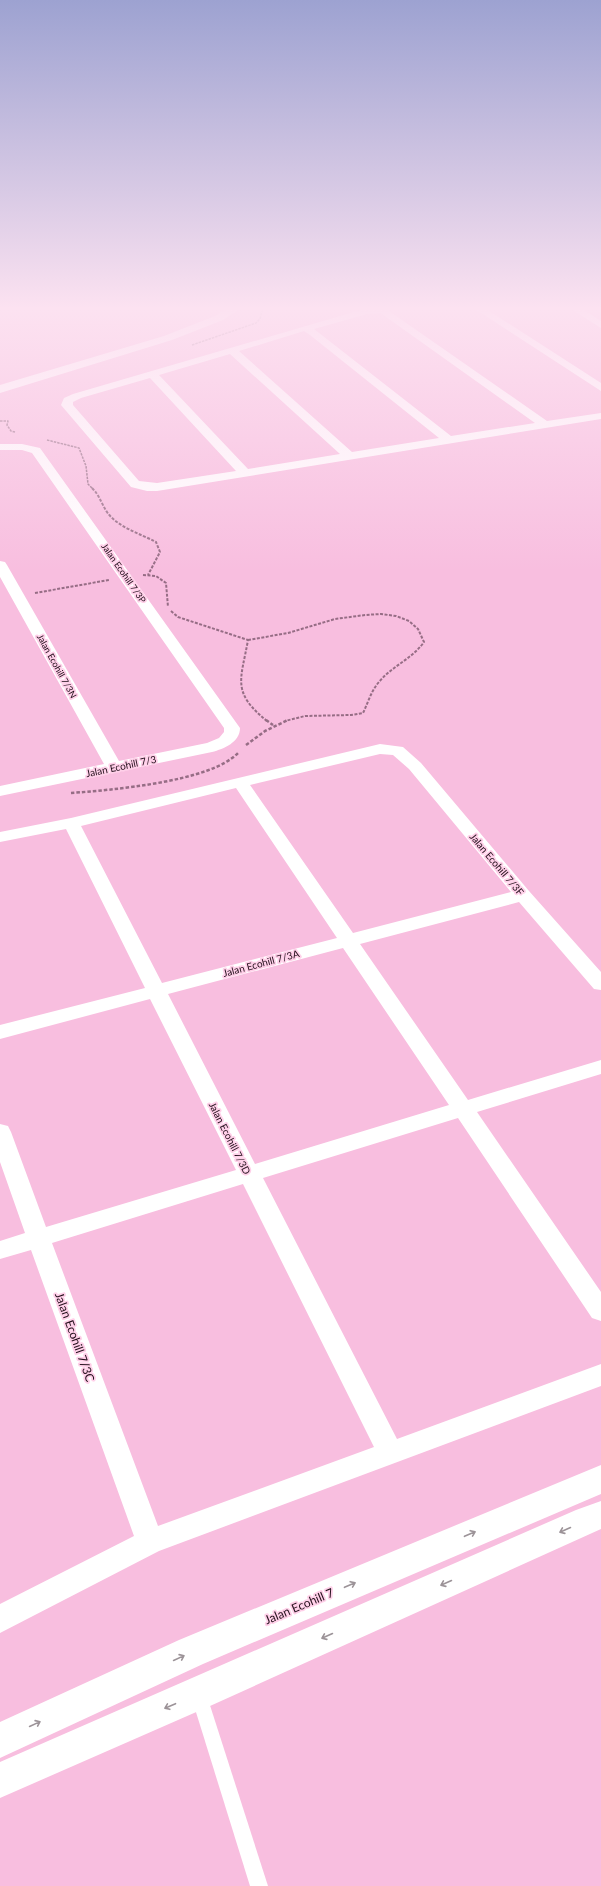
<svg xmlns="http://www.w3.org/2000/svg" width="601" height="1886" viewBox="0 0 601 1886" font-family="Lato,sans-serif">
<rect width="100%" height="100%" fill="#f8bedf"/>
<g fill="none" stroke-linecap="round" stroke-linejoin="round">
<path stroke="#966d85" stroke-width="1.5" stroke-dasharray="2.5 1" stroke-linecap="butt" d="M192 345 256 323 260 319 263 307
M0 421H8L7 425 11 431 15 432
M47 440 79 448 86 466 88 484 93 489"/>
<path stroke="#966d85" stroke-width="2" stroke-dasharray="3 1.5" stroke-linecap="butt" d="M92 488C100 496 101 503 107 512 117 527 141 534 156 542L160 552 148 575
M143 575 156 576 166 583 168 607
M35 593 109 580
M171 611 178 617 248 640C241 680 231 692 267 721
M248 640 288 633 335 619 365 615 381 614 396 616 409 621 418 629 424 642C412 659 392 666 379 682 371 691 368 703 363 713L351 715 305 716 285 721"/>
<path stroke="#966d85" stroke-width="2.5" stroke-dasharray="3.5 2" stroke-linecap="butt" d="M266 720 273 725
M246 745 265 731 288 720
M71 793C111 790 210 782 238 753"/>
<path fill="#fff" fill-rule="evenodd" d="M199 1688 205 1690 207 1696 268 1886H250L191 1696 193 1690Z"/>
<path fill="#fff" fill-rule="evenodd" d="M392 307 389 311 547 421 601 413V419L157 491H147L131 487 61 405 64 398 73 394 364 309ZM381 313 382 314 535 423 451 436 314 329 367 314ZM304 331 310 335 439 438 352 452 239 351ZM230 354 340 454 248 469 159 375ZM150 378 236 471 157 483 139 481 73 405V402L81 398Z
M472 307H483L601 383V391Z
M568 307H579L601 321V328Z
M0 444H22L40 448 240 728C240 742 224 749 212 752L0 796V786L104 764 0 577V561L5 562 7 565 119 761 207 743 219 738 224 732V728L32 453 22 450H0Z
M380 744 403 747 421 763 529 891 601 972V990L594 989 519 902 360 944 468 1100 601 1060V1074L477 1112 601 1292V1321L592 1318 458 1118 263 1178 397 1439 601 1364V1386L159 1551 0 1633V1604L134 1536 31 1250 0 1259V1241L25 1233 0 1162V1124L8 1126 11 1132 46 1227 236 1170 150 999 0 1039V1025L145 988 66 829 0 842V832L71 818ZM380 754 393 755 409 769 511 892 353 933 250 785ZM236 788 337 938 162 983 81 826ZM343 948 449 1105 255 1164 168 994ZM243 1184 374 1447 158 1526 52 1243Z"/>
<path fill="#fff" fill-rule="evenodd" d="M229 307H243L223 320 172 340 0 393V385L164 336 215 316Z
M601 1465V1494L203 1664 0 1758V1722L179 1640Z
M601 1501V1529L210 1706 0 1798V1762L576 1510Z"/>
</g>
<defs><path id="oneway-shaft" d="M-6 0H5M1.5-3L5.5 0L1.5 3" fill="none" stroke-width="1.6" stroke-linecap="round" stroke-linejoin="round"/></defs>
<g stroke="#9c9398">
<use href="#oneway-shaft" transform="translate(565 1530) rotate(156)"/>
<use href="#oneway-shaft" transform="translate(470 1534) rotate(-23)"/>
<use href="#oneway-shaft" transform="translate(446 1583) rotate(156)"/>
<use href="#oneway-shaft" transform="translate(350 1585) rotate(-23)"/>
<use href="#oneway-shaft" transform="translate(327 1636) rotate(156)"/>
<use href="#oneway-shaft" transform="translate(179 1658) rotate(-25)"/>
<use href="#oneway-shaft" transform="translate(170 1706) rotate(157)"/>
<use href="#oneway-shaft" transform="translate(35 1724) rotate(-25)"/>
</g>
<linearGradient id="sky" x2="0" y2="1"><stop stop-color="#9da2d1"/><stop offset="0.54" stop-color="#fce2f1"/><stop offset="1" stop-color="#fce2f1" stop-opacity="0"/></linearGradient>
<rect width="601" height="571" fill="url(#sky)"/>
<g text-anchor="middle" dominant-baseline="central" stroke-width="3.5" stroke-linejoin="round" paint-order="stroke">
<g font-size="9" fill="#230f1b" stroke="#ffd0e9">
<text transform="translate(124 573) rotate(55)">Jalan Ecohill 7/3P</text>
<text transform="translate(57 666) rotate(61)">Jalan Ecohill 7/3N</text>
</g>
<g font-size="10" fill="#230f1b" stroke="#ffd0e9">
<text transform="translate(121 766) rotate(-12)">Jalan Ecohill 7/3</text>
<text transform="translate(497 864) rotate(50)">Jalan Ecohill 7/3F</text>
<text transform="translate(261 963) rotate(-15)">Jalan Ecohill 7/3A</text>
<text transform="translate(230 1138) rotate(63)">Jalan Ecohill 7/3D</text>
</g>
<g font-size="12" fill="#230f1b" stroke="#ffd0e9">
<text transform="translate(75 1337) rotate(70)">Jalan Ecohill 7/3C</text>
<text transform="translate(299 1606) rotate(-23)">Jalan Ecohill 7</text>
</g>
</g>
</svg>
